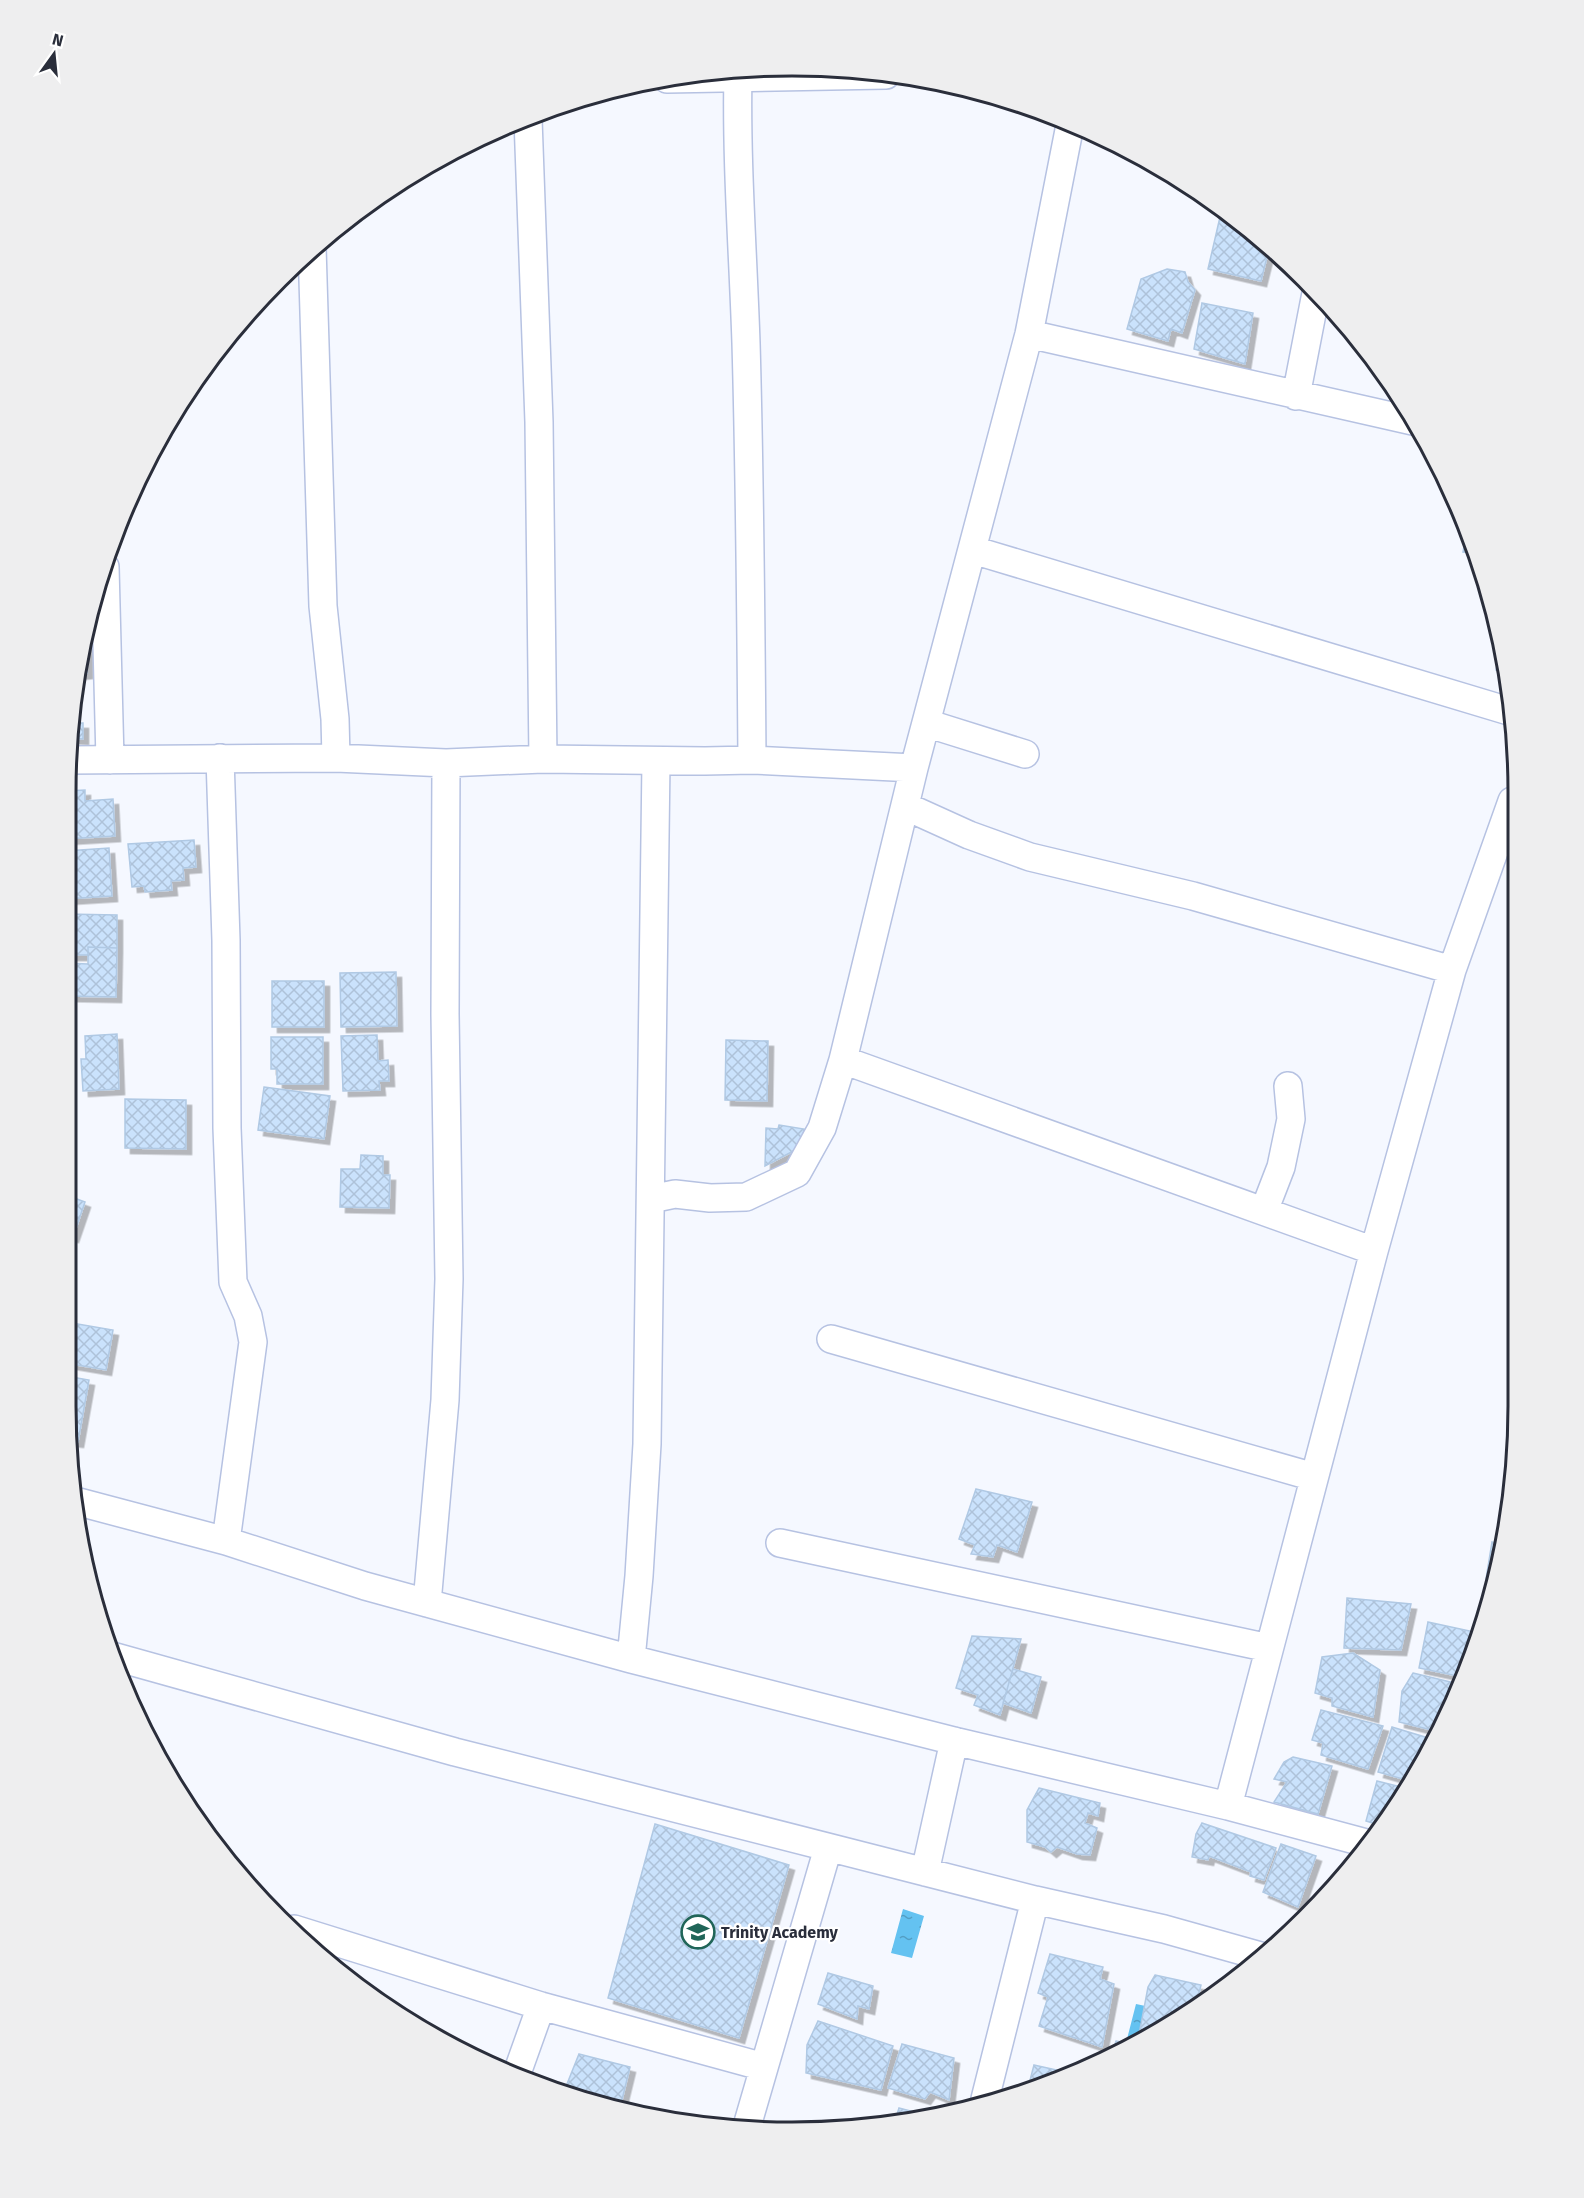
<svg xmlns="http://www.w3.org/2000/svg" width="1584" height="2198" viewBox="0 0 1584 2198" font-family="'Fira Sans',sans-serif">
<defs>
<pattern id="water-ripples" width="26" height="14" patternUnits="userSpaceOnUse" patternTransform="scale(1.5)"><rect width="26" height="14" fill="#64c2f1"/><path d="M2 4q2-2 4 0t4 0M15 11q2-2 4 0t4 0" fill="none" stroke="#539ec4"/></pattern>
<pattern id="building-cross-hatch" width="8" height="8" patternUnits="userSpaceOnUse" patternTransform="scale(1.5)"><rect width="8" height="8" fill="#cae2fc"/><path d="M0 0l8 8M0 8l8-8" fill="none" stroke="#aec2d9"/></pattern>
<filter id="shadow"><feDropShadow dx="5.5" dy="5.5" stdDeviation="0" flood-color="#0004"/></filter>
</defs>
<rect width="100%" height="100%" fill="#f5f8ff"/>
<path fill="url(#water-ripples)" d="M903 1909 924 1916 912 1958 891 1953Z
M1136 2004 1155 2008 1150 2034 1136 2042 1127 2039Z"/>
<path fill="url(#building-cross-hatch)" stroke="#b0c9e4" stroke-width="1.5" filter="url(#shadow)" d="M1220 217 1240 221 1269 249 1261 281 1208 269Z
M1167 269 1185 272 1188 282 1195 290 1182 333 1171 329 1168 341 1127 329 1141 279Z
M1202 303 1253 313 1245 364 1194 349Z
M1467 530 1473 553 1463 552Z
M87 628V673L78 674 80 650Z
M1500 652 1505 672 1496 670Z
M73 723H83V739L71 738Z
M85 790V801L113 799 115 836 66 839V791Z
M194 840 196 867 183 868 184 880 171 881 172 890 145 892 144 886 132 887 128 844Z
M109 848 112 896 66 899V851Z
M66 914 117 915V948L88 947V955H66Z
M88 947 117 948 116 997 66 996V963L88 964Z
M396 972 397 1026 341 1027 340 973Z
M272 981H324V1027H272Z
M117 1034 119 1089 83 1091 81 1059H86L85 1036Z
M377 1035 378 1061 388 1060 389 1081H379L380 1090 343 1091 341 1036Z
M271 1037H323V1084H277V1069H271Z
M726 1040 768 1041 767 1101 725 1100Z
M264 1087 330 1096 324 1139 258 1130Z
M125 1099 186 1100V1149L125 1148Z
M779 1125 804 1129 801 1147 765 1166 766 1128 778 1129Z
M361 1155 383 1156V1175H390L389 1208 340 1207 341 1169H360Z
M66 1195 85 1202 73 1237 66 1235Z
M66 1322 113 1330 106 1370 66 1363Z
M66 1376 89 1380 78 1442 71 1441 66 1406Z
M976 1489 1032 1502 1017 1552 997 1545 993 1557 971 1554 975 1545 959 1539Z
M1492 1542 1502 1544 1496 1580 1486 1579Z
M1347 1598 1411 1604 1401 1650 1344 1648Z
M1428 1622 1479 1633 1462 1677 1419 1668Z
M972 1636 1021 1639 1000 1715 974 1705 978 1695 956 1688Z
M1353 1653 1380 1670 1373 1717 1332 1706V1698L1315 1693 1322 1657Z
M1013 1669 1041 1677 1031 1713 1003 1703Z
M1413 1673 1459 1684 1440 1732 1399 1722 1402 1691Z
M1321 1710 1383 1726 1368 1769 1321 1755 1323 1743 1312 1740Z
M1392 1727 1435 1740 1410 1781 1378 1772Z
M1293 1757 1332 1766 1318 1814 1274 1802 1287 1782 1274 1779 1284 1762Z
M1377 1781 1405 1788 1382 1826 1366 1821Z
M1039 1788 1100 1803 1098 1816 1088 1813 1085 1823 1097 1828 1090 1855 1077 1854 1057 1847 1051 1852 1045 1847 1027 1842V1810Z
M1202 1823 1276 1848 1264 1880 1250 1876 1251 1872 1209 1856 1208 1860 1192 1857 1196 1834Z
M655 1824 789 1865 739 2038 608 1998Z
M1281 1844 1316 1856 1298 1907 1263 1892Z
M1050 1954 1103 1967 1100 1979 1114 1984 1102 2047 1039 2026 1048 1997 1038 1993Z
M828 1973 873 1986 869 2009 858 2006 857 2019 818 2004Z
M1155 1975 1201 1985 1195 2010 1138 2040 1148 1987Z
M818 2021 893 2046 881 2090 806 2073 807 2045Z
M1116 2041 1131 2044 1112 2054Z
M902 2044 954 2058 949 2100 930 2092 925 2099 888 2088Z
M579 2054 630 2067 620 2108 563 2094Z
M1034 2065 1075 2074 1028 2088Z
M899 2108 926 2115 894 2124Z"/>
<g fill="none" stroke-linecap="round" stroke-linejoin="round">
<defs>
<path id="minor" d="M738 71C736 162 743 252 746 343 750 482 751 621 752 760
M667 79 886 75
M528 119 539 422 543 759
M312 247 323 606 335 719 336 758
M1029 334 1413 421
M1296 396 1316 293
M973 550 1512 712
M105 567 110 760
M926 723 1025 754
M220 758 226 940 227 1128 233 1282 248 1316 253 1342 226 1541
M69 760 336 758 446 763 543 759 705 761 752 760 914 768
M905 806 969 835 1030 857 1193 896 1452 970
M843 1060 1374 1251
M651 1199 675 1194 710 1198 746 1197 797 1173 822 1128 843 1060 914 768 1029 334 1070 125
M1264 1211 1281 1167 1291 1119 1288 1086
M831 1339 1314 1477
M79 1502 226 1541 365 1586 631 1659 954 1741 1228 1806 1370 1844
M780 1543 1269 1648
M427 1603 445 1400 449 1279 445 1014 446 763
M112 1656 455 1752 1035 1900 1164 1929 1264 1957
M631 1659 639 1576 647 1444 656 761
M1228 1806 1374 1251 1452 970 1512 801
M925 1872 954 1741
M294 1929 541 2006 764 2067
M516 2076 541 2006
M985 2099 1035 1900
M747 2126 828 1848"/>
</defs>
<use href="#minor" stroke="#b6c2e2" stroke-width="30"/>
<use href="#minor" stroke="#fff" stroke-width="27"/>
</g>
<defs>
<symbol id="school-ring" viewBox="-11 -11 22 22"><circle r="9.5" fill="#fff" stroke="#206558" stroke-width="1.5"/><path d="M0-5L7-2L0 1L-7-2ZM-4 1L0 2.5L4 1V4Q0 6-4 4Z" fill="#206558"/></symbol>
</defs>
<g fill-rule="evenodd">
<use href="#school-ring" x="679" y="1913" width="38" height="38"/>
</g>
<g text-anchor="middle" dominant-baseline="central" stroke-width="4.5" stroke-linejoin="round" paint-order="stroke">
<g font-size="16" font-weight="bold" fill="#2a2e3b" stroke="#fff" text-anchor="start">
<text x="721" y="1932">Trinity Academy</text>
</g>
</g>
<path d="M0 0H1584V2198H0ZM792 76H792A716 716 0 0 1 1508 792V1406A716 716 0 0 1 792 2122H792A716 716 0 0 1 76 1406V792A716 716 0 0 1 792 76Z" fill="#eeeeef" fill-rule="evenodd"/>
<path fill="none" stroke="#2a2e3b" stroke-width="3" d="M792 76H792A716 716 0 0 1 1508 792V1406A716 716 0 0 1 792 2122H792A716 716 0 0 1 76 1406V792A716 716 0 0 1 792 76Z"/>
<g transform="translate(54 54) rotate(15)" stroke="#ffffff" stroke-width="4.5" paint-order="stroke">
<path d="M0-4.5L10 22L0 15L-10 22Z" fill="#2a2e3b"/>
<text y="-9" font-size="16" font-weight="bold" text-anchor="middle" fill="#2a2e3b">N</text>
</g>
</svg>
